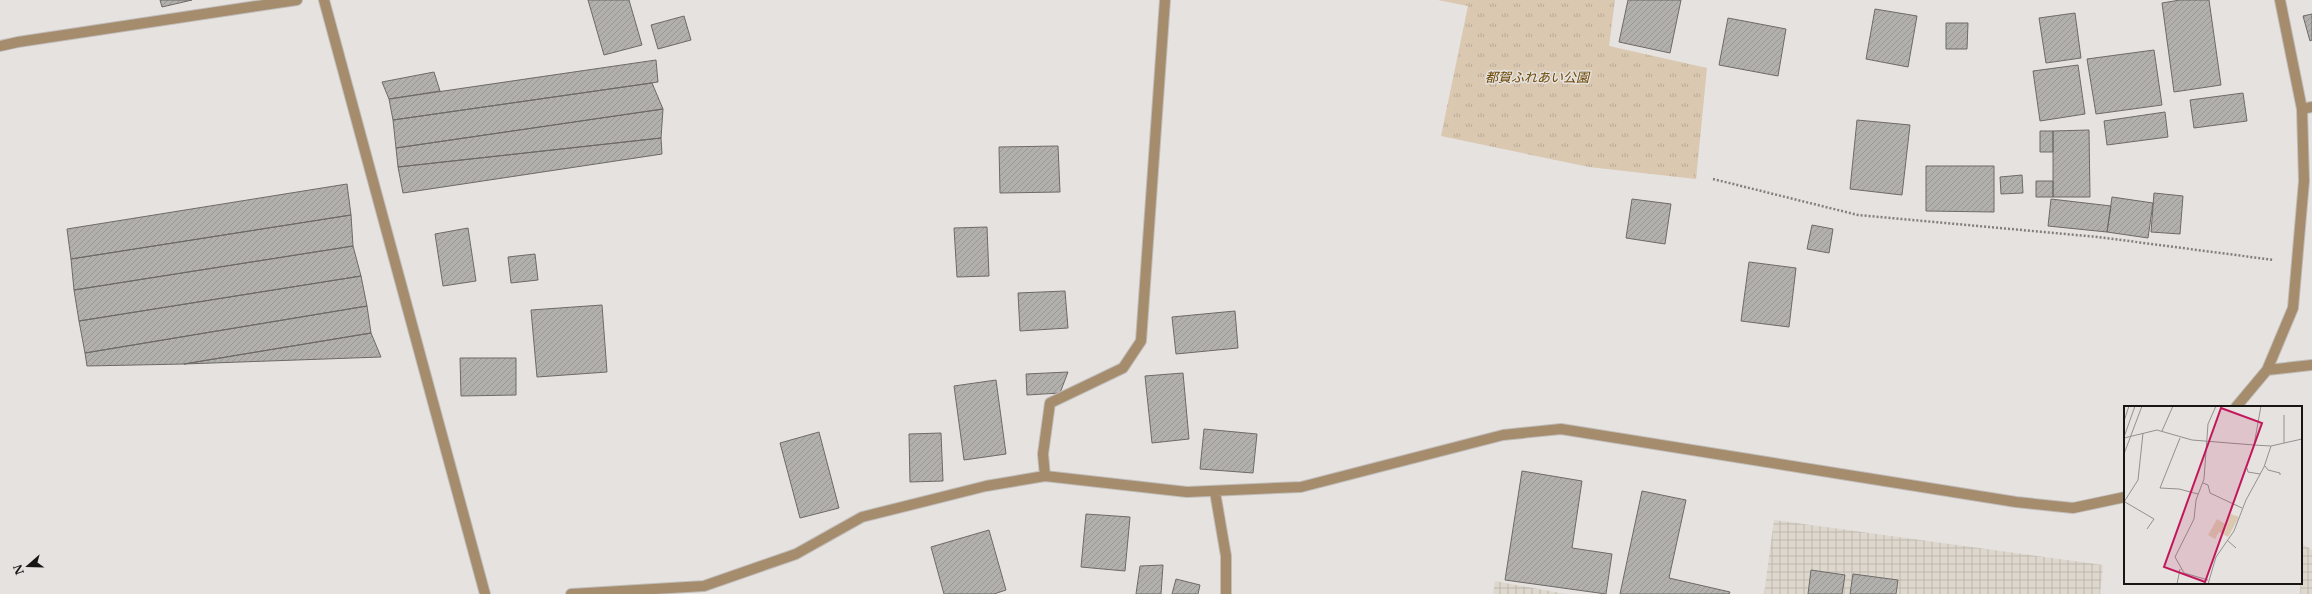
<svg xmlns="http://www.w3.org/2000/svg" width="2312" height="594" viewBox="0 0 2312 594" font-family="'Libre Baskerville','Noto Sans JP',serif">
<defs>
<pattern id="industrial-grid" width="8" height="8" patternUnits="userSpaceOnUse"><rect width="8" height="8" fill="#ded7cd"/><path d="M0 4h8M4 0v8" fill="none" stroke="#beb8af"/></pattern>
<pattern id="park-tufts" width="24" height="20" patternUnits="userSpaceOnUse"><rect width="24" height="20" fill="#dac8b1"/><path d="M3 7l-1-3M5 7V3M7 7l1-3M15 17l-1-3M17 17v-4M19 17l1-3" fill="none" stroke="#baab97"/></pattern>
<pattern id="building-hatch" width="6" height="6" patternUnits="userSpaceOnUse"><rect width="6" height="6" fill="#b2b0ac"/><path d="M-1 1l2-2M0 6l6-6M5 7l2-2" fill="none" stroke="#989793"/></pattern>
</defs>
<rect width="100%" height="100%" fill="#e5e2df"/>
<path fill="url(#industrial-grid)" d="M1774 520 2103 565 2100 594H1764Z
M2301 543 2312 550V594H2300Z
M1495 581 1566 594H1493Z"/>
<path fill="url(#park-tufts)" d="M1438 0H1615L1609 46 1707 68 1696 179 1589 167 1441 136 1468 6Z"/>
<path fill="url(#building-hatch)" stroke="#6d6a67" d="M160 0H192L162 7Z
M588 0H629L642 45 604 55Z
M1628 0H1681L1670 53 1619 42Z
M2180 0H2209L2221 85 2174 92 2162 3Z
M1875 9 1917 16 1908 67 1866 59Z
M2075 13 2081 58 2046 63 2039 18Z
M2312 14V40L2310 41 2303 16Z
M684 16 691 40 658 49 651 25Z
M1728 18 1786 29 1778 76 1719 65Z
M1946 23H1968L1967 49H1946Z
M2154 50 2162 105 2096 114 2087 59Z
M656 60 658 82 393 120 389 99Z
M2078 65 2085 114 2040 121 2033 71Z
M434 72 440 91 389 99 382 82Z
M652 83 663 109 396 148 393 120Z
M2243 93 2247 121 2194 128 2190 100Z
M663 109 661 138 398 167 396 148Z
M2165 112 2168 137 2107 145 2104 121Z
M1857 120 1910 125 1902 195 1850 189Z
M2089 130 2090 197H2053V131Z
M2040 131H2053V152H2040Z
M661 138 662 154 403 193 398 167Z
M1058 146 1060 192 1000 193 999 147Z
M1926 166H1994V212L1926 211Z
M2022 175 2023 193 2001 194 2000 177Z
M2036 181H2053V197H2036Z
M347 184 351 215 71 259 67 229Z
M2154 193 2183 196 2180 234 2151 232Z
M2112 197 2153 203 2148 238 2107 232Z
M1632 199 1671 204 1665 244 1626 238Z
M2051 199 2111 206 2107 232 2048 226Z
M351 215 353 246 74 290 71 259Z
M1812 225 1833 229 1829 253 1807 249Z
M987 227 989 276 957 277 954 228Z
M468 228 476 281 443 286 435 234Z
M353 246 361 276 79 321 74 290Z
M535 254 538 280 511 283 508 257Z
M1749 262 1796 268 1789 327 1741 321Z
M361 276 367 306 85 353 79 321Z
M1065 291 1068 328 1020 331 1018 293Z
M602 305 607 372 537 377 531 310Z
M367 306 371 333 184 364 87 366 85 353Z
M1235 311 1238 348 1176 354 1172 317Z
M371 333 381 357 184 364Z
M460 358H516V395L461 396Z
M1068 372 1060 393 1027 395 1026 374Z
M1183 373 1189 439 1152 443 1145 376Z
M996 380 1006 454 964 460 954 386Z
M1204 429 1257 434 1253 473 1200 469Z
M819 432 839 508 800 518 780 443Z
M941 433 943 481 910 482 909 434Z
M1522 471 1582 481 1572 548 1612 554 1606 594 1505 580Z
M1642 491 1686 500 1669 578 1730 592 1729 594H1620Z
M1086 514 1130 517 1125 571 1081 567Z
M989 530 1006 590 994 594H944L931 547Z
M1163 565 1161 594H1136L1140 566Z
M1811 570 1845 575 1842 594H1808Z
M1853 574 1898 580 1896 594H1850Z
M1176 579 1200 585 1198 594H1172Z"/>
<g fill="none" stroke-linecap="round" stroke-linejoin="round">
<defs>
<path id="minor" d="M324 0 485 594
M0 46 18 42 297 0
M2302 109 2312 107
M2267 370 2312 365
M2236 407 2267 370 2293 308 2304 181 2302 109 2280 0
M1045 476 1043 454 1050 403 1123 368 1141 341 1165 0
M1215 492 1226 556V594
M571 594 704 586 796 554 862 517 986 486 1045 476 1187 492 1301 487 1503 435 1561 429 2016 502 2073 508 2125 497"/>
</defs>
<use href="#minor" stroke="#c0bdbb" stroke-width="12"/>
<path stroke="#82807e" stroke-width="2.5" stroke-dasharray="2 2" stroke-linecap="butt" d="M1713 179 1858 215 2098 237 2274 260"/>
<use href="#minor" stroke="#a58c6c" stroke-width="10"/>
</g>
<g text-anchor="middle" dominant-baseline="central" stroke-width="3" stroke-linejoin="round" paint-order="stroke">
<g font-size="13" font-style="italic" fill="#6c4703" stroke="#e5e2df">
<text x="1537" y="77">都賀ふれあい公園</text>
</g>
</g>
<g transform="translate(2124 406)">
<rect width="178" height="178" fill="#e5e2df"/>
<path d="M107 108 115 111 104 131 95 126 91 133 84 129 93 113 101 118Z" fill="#dac8b1"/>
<path fill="none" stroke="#93908e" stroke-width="1" d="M160 9V37M0 15 5 0M38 25 49 0M0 31 11 0M0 32 33 24 68 34 130 39 147 40 178 33M56 32 36 82 55 83 74 88M130 39 137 0M0 48 18 0M141 60 144 64 156 67V69M123 62 124 66 136 68M79 77 84 79 86 87 118 102M0 96 14 74 19 27M1 96 30 113 23 123M103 134 112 142M84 174 60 167 51 151 70 113 72 94 80 73 84 18 92 0M53 178 56 163M84 178 92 151 110 125 122 94 140 61 147 40"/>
<path fill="#c2185b" fill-opacity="0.15" stroke="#c2185b" stroke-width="2" d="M97 2 138 17 81 176 40 161Z"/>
<rect width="178" height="178" fill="none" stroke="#171615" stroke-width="2"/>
</g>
<g transform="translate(28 566) rotate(250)" stroke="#e5e2df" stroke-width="3" paint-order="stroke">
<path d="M0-3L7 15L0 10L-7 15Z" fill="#171615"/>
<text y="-6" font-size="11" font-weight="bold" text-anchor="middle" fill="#171615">N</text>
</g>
</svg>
